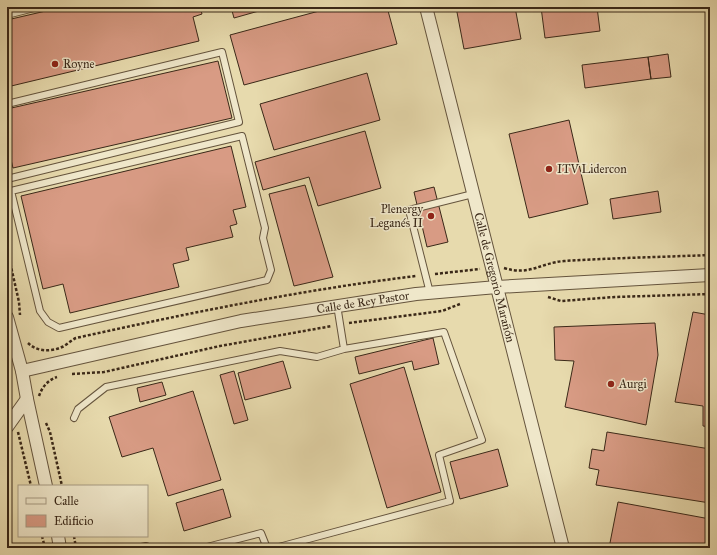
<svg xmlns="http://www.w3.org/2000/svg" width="717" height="555" viewBox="0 0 717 555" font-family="'IM FELL Great Primer',serif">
<rect width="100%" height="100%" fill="#e7daad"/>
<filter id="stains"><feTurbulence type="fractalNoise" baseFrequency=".005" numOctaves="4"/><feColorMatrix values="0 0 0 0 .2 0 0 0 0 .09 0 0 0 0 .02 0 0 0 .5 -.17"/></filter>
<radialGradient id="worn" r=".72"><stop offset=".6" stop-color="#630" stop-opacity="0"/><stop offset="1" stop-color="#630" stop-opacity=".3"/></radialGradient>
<path fill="#d89b84" stroke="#3a2818" d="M63 7H200L202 14 193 17 199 41 7 87V20Z
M231 7H273L234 18Z
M334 7H387L397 44 244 85 230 35Z
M456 7H515L521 39 464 49Z
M541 7H597L600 31 545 38Z
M668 54 671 77 651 79 648 57Z
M648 57 651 79 585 88 582 65Z
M218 61 232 118 13 168 7 143V109Z
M367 73 380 120 274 150 260 104Z
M569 120 588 204 529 218 509 134Z
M365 131 381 188 318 206 309 177 263 190 255 162Z
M231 146 246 207 233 210 237 224 230 226 233 237 186 248 189 260 173 264 179 287 70 313 63 284 43 289 21 196Z
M305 185 333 277 294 286 269 194Z
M434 187 448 242 427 247 414 192Z
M658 191 661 212 613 219 610 199Z
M693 312 710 315V427L703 426V406L675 402Z
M655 323 658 355 646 425 565 407 574 361 555 360 554 327Z
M433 338 439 364 414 370 412 361 359 374 355 357Z
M283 361 291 388 245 400 238 373Z
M404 367 441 492 387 508 350 384Z
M234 371 248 420 234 424 220 375Z
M162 382 166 395 140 402 137 388Z
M193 391 221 480 168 496 153 448 122 457 109 417Z
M607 432 710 449V503L596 485 599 470 589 468 592 449 604 451Z
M498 449 508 486 460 499 450 462Z
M223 489 231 517 184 531 176 503Z
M618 502 710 519V548H609Z"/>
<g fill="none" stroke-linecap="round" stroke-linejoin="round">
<defs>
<path id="lane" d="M7 15 38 7
M7 104 222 52 239 122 7 179
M7 192 11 191 242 136 265 228 263 238 271 270 267 280 59 328 48 322 40 311 11 191
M430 293 409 210 473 194
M337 305 344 349
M74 418 78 409 106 387 280 351 317 357 344 349 444 332 482 440 439 455 450 501 275 548
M137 548 146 546 151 548
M203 548 261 533 267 548"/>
<g id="street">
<path id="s1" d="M426 7 563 548"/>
<path d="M7 317 22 371 27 399 46 486"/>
<path id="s2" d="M22 371 241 321 416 294 497 287 710 275"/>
<path d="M7 427 27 399"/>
<path d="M58 536 60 548"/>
</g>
</defs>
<use href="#lane" stroke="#65543d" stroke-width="8"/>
<use href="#street" stroke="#65543d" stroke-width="14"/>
<path stroke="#3a2818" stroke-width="2.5" stroke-dasharray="3 2" stroke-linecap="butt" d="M7 249 19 302 20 315
M504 268C530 276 540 263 564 261 612 258 661 257 710 255
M435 274 480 269
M548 297 561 301 615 297 710 294
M349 323 442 311 460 304
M28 343C37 352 51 352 62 347 67 345 71 340 76 338 189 313 301 290 416 276
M72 374 104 372 220 346 332 326
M39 396C42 387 48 380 57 377
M46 423 50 432 62 486
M18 432 31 486
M42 536 45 548
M74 536 76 548"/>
<use href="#lane" stroke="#efe7ca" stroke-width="6"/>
<use href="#street" stroke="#efe7ca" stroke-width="12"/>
</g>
<g fill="#8f2418" stroke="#efe7ca" stroke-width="1.5">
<circle cx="55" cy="64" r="4"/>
<circle cx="549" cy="169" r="4"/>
<circle cx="431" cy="216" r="4"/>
<circle cx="611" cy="384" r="4"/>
</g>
<g text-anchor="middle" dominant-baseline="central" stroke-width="3" stroke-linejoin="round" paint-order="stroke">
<g font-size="12" fill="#3a2818" stroke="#efe7ca" text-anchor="start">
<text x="63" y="64">Royne</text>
<text x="557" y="169">ITV Lidercon</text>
<text x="423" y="209" text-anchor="end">Plenergy<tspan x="423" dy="14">Leganés II</tspan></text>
<text x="619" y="384">Aurgi</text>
</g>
<g font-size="12" fill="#3a2818" stroke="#efe7ca">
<text stroke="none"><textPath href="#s1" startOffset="279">Calle de Gregorio Marañón</textPath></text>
<text stroke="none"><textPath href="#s2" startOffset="348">Calle de Rey Pastor</textPath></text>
</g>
</g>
<rect width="717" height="555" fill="none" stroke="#e7daad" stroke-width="24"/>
<rect x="8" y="8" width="701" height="539" fill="none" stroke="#3a2818" stroke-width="2"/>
<rect x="12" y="12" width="693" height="531" fill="none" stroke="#3a2818"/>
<rect x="18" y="485" width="130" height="52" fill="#efe7ca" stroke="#a79b83"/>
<rect x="26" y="498" width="20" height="6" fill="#efe7ca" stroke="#a79b83"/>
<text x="54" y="505" font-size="12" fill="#3a2818">Calle</text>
<rect x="26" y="515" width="20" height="12" fill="#d89b84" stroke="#a79b83"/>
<text x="54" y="525" font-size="12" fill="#3a2818">Edificio</text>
<rect width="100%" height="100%" filter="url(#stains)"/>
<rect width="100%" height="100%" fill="url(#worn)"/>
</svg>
